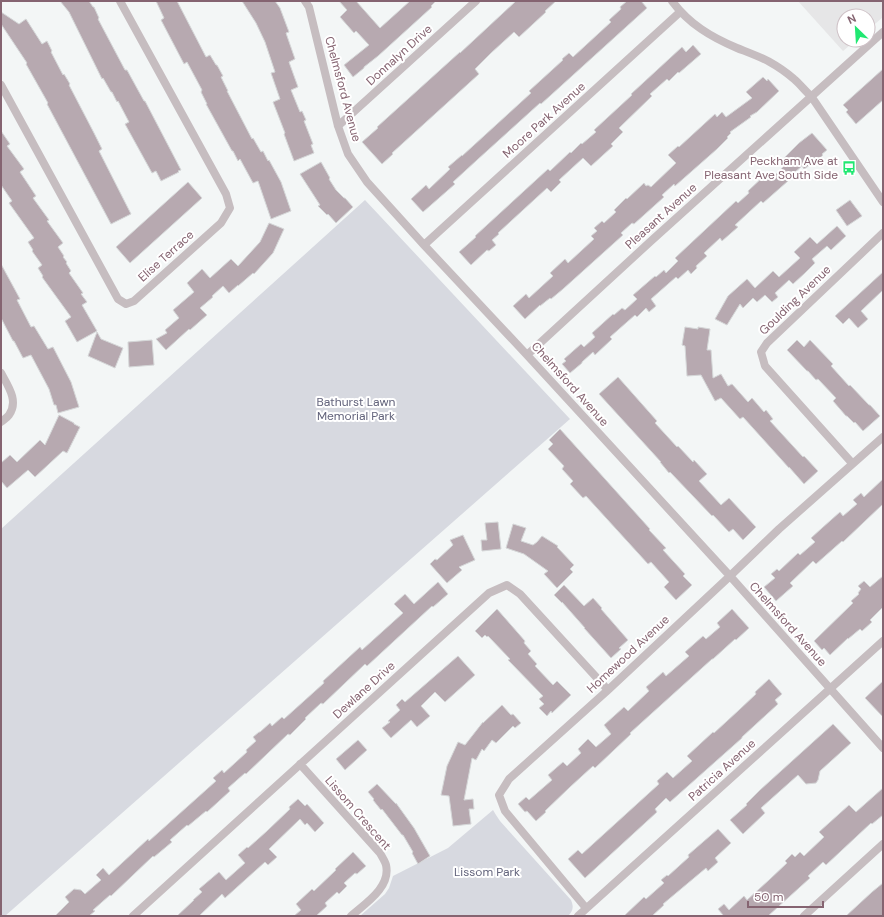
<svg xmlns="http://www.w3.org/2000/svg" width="884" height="917" viewBox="0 0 884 917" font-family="'DM Sans',sans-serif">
<rect width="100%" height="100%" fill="#f3f6f6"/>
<path fill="#e6e6e7" d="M798 1H883V17L868 30V16H844V40H856L843 51Z"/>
<path fill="#d7d9e0" d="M365 200 570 419 5 916H1V529Z
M493 810 496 815 500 821 571 900C574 907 573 911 568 916H360L385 894 389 888 393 876 448 848Z"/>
<path fill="#b7a9b0" stroke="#d5d7d8" d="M60 1H89L93 7H94L99 18 98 19 125 70H127L144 101H145L181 170 178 171 179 172 161 181 156 171 152 173 125 124 129 122 118 101 117 102 112 92H111L103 78 102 79 69 12Z
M156 1H177L206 57 210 55 216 65H217L223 76 221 77 228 91H227L252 139 253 138 261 152 263 151 268 161 269 160 281 182 291 211 271 219 258 181 253 183 240 159 238 161 233 151H232L206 104H207L201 92 202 90 187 62 184 64 161 20 164 18Z
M242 1H275L280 8 289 32 286 33 295 59 289 62 298 87 291 90 300 112 302 111 306 120 304 121 313 144 311 145 314 153 294 161 284 134 285 133 273 102 280 99 271 73 275 72 265 42 256 23Z
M339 1H356L380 28 410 1H436L431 6 432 7 378 56 364 67V68L353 77 344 65 369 45 356 31 354 33 340 17 347 10Z
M516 1H556L545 11 546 12 519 37 514 32 491 53 475 69 479 74 392 153 393 154 382 164 362 142 378 128 377 127 460 52V53Z
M627 1H641L647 8 551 95 541 104 540 103 477 160 453 182 455 184 423 212 411 199 426 185 429 189 450 169 448 167 462 155V156L531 93 529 91 563 60 562 59 569 53 573 57 611 22 609 20 621 9 620 7Z
M1 12 19 24 26 19 42 44 47 41 52 51 51 52 63 75 64 74 70 84 69 85 94 133 102 149 99 151 131 214 111 224 47 104 48 103 26 64 27 63 1 24Z
M693 45 701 54 679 73 678 72 669 81 667 79 650 94 652 96 619 128 623 132 611 144 613 146 591 166 583 158 559 180 561 182 551 192 547 188 498 233 499 234 492 240 496 245 489 251 487 250 471 265 459 252 476 237 475 236 548 169 550 171 570 152 571 153 581 143 582 144 596 132 594 130 632 95 631 94 682 47 686 52Z
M883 69V100L856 124 846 112 848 110 843 105Z
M763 77 767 81 768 79 779 91 757 112 750 116 751 117 730 132 731 133 727 137 728 138 717 149 675 186 674 184 662 195 664 197 634 224 632 223 621 233 623 235 563 289 551 299 550 298 540 306V305L525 319 513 306 526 294 529 298 553 276 550 273 565 259 568 263 594 239 591 236 597 231 594 228 602 221 604 223 616 212 614 210 626 198 627 199 644 183 646 186 648 185 651 187 676 163 668 155 678 146 679 147 715 114 717 117 722 112 726 117 752 98 746 92Z
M1 131 10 144 7 146 24 169 20 172 36 196 33 198 49 220 47 221 63 243 58 247 64 256 63 257 67 262 66 263 71 271 69 273 83 293 81 294 87 302 82 305 97 331 77 342 65 321 71 317 42 277 43 276 38 268 42 265 32 251 33 250 28 242 34 238 9 203 12 201 1 185Z
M812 133 827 150 822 154 823 155 811 166 810 165 804 169 802 166 786 180 788 181 763 203 761 201 735 225 738 227 722 241 720 238 704 253 707 256 696 266 697 268 691 274 688 270 678 279 676 277 651 299 656 306 649 312 646 308 637 317 635 315 610 337 612 339 595 355 593 352 582 362V363L570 373 562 364 566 361 564 359 581 344 584 347 595 337 592 333 613 314 614 315 622 308 625 310 637 299 633 295 655 276 656 277 664 270 666 273 678 261 675 258 736 201 738 203 749 193 748 191 766 174 771 179 783 167 779 163 799 143Z
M321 162 330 178 329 179 336 190 344 198H345L353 207 336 223 328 214 327 215 318 206 320 205 300 174Z
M188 182 202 198 130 263 116 247Z
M850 200 862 216 847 226 836 210Z
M269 223 284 229 273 253 254 274 253 273 238 286V285L229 293 223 286 212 296 213 297 200 308 207 315 190 330 189 329 166 350 156 339 167 333 165 330 179 318 173 310 194 292 187 283 202 269 210 278 231 259 238 266 260 242Z
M837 226 846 236 831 250 827 246 812 259 815 263 805 273 793 284 789 280 775 293 778 297 772 302 765 295 757 302 753 298 743 308 740 304 727 325 715 319 728 296 747 279 755 288 773 271 779 277 800 258 794 252 810 237 817 244Z
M1 264 20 299 17 300 31 327 34 326 48 349 53 347 71 382 79 407 58 413 56 405H54L49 389 31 355 23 358 14 341H13L1 318Z
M883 272V290L861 311 868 319 858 328 849 318 843 324 835 316Z
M685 327 698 329V327L710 329 707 350H711L713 378 721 374 728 386 732 384 748 402 752 398 764 412 766 410 773 419 770 421 803 457 804 456 818 471 804 484 789 467V468L743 417 740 419 721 398 715 401 701 375 687 376 685 346 682 345Z
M97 332 101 339 123 348 115 368 88 356Z
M152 340 154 365 129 367 128 342Z
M797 340 804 347 810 340 833 364 831 366 849 386 850 385 869 405H870L880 416 863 431 855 422 854 423 847 416H846L833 401 836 398 818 379 816 380 808 371H807L787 350Z
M618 377 657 421 655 423 677 447 678 446 693 462 694 460 707 474 699 481 721 505 729 498 756 527 743 540 733 529 729 532 713 515 712 516 670 472 669 473 660 462H661L599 394Z
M59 415 74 423V424L80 427 67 453 63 451 35 477 28 470 7 488 1 481V463L10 455 17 462 40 440 45 445Z
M560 429 650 529 649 530 666 548 663 550 685 574 683 576 692 585 676 600 664 587 669 582 651 562 648 564 586 496 583 498 570 484 573 481 562 469 564 466 548 449 553 444 549 440Z
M883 479V504L843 542 842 541 816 564 813 561 790 583 793 586 776 601 764 587 775 578 771 574 777 569 779 571 798 553 800 555 815 542 811 538 822 528 840 512 843 516 857 504 853 500 861 493 864 497Z
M498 522 501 549 482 551 481 540H487L485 523Z
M513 524 526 528 521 541 533 545 537 542 542 536 558 546 557 547 574 565 570 569 573 572 557 588 544 574 548 571 524 554 506 548Z
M463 535 475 560 459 567 462 570 447 583 430 564 435 559 437 560 453 545 450 540Z
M883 576V607L870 620 872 622 862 631 860 629 848 639V638L830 655 824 648 822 650 814 641 853 603 851 601 859 594 858 593 861 589 858 586 864 581 870 587Z
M438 582 448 594 433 607 432 606 367 666 365 664 323 704 321 703 305 718 306 719 290 735 288 734 246 774 245 773 228 788 230 791 218 802 207 812 206 811 188 826 187 825 170 840 172 842 154 857 153 856 111 896 110 895 93 910 95 911 89 916H55L69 902 65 897 74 889 81 890 85 894 101 880 96 875 103 868 109 875 148 839 149 841 216 781 213 778 222 770 224 773 247 752 246 750 256 741 253 737 259 732H260L270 723 272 726 282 717 284 719 324 683 323 681 360 647 362 650 403 613 394 604 405 594 414 604Z
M564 585 584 606 593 598 602 608 601 609 628 640 619 648 621 649 611 658 584 628H585L562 602V603L554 595Z
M497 609 525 641 524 643 531 651 528 654 537 664 535 666 553 685 557 681 571 695 552 713 551 711 547 716 539 708 544 704 539 699 543 696 508 660 510 659 488 636 487 637 485 635 482 638 475 631Z
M732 609 749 628 736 640 735 639 713 659H712L651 714 630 733 631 734 595 768 593 766 570 787 545 811 546 812 536 821 527 811 525 812 518 804 526 797 529 800 552 780 548 775 563 762 567 766 581 753 578 749 588 739 596 747 611 734 604 725 624 707 628 711 649 691 646 687 653 681 663 672 666 676 689 656 685 652 703 636 706 639 720 627 717 623Z
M458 656 475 675 445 702 435 692 421 706 430 716 417 727 411 720 391 738 382 728 390 722 388 721 400 710 396 705 402 699 405 702Z
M769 679 782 694 775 700 778 704 742 737V738L670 802 666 798 655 809 657 812 585 878 568 859 578 850 582 854 659 784 657 781 667 772 673 778 692 761 687 756 713 732 714 733 739 710 756 694 755 692Z
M883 681V717L865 698Z
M502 705 511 715 513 714 521 723 515 728 513 726 496 743 492 740 484 751 482 749 476 760 472 758 464 800 473 799 474 809H469L471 824 453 826 449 796 441 795 447 766 458 742 465 745 483 722V723Z
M833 724 851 743 820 771 818 780 816 783 806 784 798 775 761 808 765 813 743 834 730 820 747 805 746 804 760 790Z
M358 740 367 750 345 770 336 759Z
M377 784 396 804V803L414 828 430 856 418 864 412 853 413 852 403 835H402L382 809 381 810 373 800 374 799 368 792Z
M883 788V815L872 824 871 823 826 865 823 862 808 876 810 878 768 916H722L723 915 718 909 724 904 729 910 744 896 747 900 769 880 787 863 785 861 792 854 795 857 800 852 804 856 824 837 819 832 849 805 856 812Z
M298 799 305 806 307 804 324 823 315 832 307 823 305 825 300 819 269 849 277 857 268 865 265 862 225 898 222 894 199 916H177L194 900H193L202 892 199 889 219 872 226 880 245 863 238 855 247 847 248 848 267 831 290 809 289 807Z
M718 829 731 843 715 858 718 862 708 871 706 868 663 904 664 905 652 916H624L644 897 646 899 664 883 661 880 667 875 668 876 689 857 688 855Z
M353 852 366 866 357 874 355 873 344 883 347 886 339 894 337 892 325 903 327 906 316 916H294L301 910 296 904 312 889 314 891 336 870 335 869Z
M883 883V916H846L872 892Z"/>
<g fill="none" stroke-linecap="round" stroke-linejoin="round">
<path stroke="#c6bdc0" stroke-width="8" d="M305 1 309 7 338 126 348 154 367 182 424 245 527 355 730 576 883 748
M672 1C689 24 711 37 737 48 747 52 758 56 768 61 777 66 786 72 794 79 800 84 805 91 811 96L883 202
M1 85 118 299 126 304 134 301 221 223 230 208 226 194 120 1
M338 126 476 1
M424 245 680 12
M527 355 651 241 883 32
M1 373C8 386 19 401 9 415 7 418 3 420 1 422
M852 463 765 366 761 352 767 343 883 233
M300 764 380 853C382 857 385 861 386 865 391 887 366 903 351 916
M586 908 505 811 499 795 509 779 608 690 730 576 779 529 883 437
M133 916 489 593 507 585 520 594 608 690
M578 916 883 641
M804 916 883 844"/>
</g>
<defs>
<symbol id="bus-bare" viewBox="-9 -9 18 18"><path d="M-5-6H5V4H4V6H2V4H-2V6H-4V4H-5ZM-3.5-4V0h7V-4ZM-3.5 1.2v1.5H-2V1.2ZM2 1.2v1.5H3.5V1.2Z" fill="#21e872" stroke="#fff" stroke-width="2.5" paint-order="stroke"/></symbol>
</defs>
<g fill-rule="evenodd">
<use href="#bus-bare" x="839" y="158" width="20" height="20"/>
</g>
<g text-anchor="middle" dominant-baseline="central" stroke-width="4" stroke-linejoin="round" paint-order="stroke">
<g font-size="12" fill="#856471" stroke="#fff">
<text transform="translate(399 55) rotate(-42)">Donnalyn Drive</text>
<text transform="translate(343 89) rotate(75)">Chelmsford Avenue</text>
<text transform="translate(544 120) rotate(-42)">Moore Park Avenue</text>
<text transform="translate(661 216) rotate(-42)">Pleasant Avenue</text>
<text transform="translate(166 256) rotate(-42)">Elise Terrace</text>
<text transform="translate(795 300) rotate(-44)">Goulding Avenue</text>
<text transform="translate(570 384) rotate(48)">Chelmsford Avenue</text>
<text transform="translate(788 624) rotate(48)">Chelmsford Avenue</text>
<text transform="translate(628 654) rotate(-43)">Homewood Avenue</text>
<text transform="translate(364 690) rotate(-42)">Dewlane Drive</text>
<text transform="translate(722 770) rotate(-42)">Patricia Avenue</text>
<text transform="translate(358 813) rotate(49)">Lissom Crescent</text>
</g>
<g font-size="12" fill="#856471" stroke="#fff" text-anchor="end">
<text x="838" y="161">Peckham Ave at<tspan x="838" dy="14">Pleasant Ave South Side</tspan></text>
</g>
<g font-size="12" fill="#63647c" stroke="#fff">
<text x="356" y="402">Bathurst Lawn<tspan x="356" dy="14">Memorial Park</tspan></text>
<text x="487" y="872">Lissom Park</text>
</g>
</g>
<rect width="884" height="917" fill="none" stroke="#856471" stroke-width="4"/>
<g transform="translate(856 28) rotate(335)"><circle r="19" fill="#ffffff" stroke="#cec1c6"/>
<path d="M0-3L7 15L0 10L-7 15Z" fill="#21e872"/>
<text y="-6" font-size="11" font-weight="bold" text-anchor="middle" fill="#856471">N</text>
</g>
<path d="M748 901v6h75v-6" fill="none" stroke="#856471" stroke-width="2"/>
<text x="754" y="901" font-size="12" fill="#856471" stroke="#ffffff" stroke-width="3" paint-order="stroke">50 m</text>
</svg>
